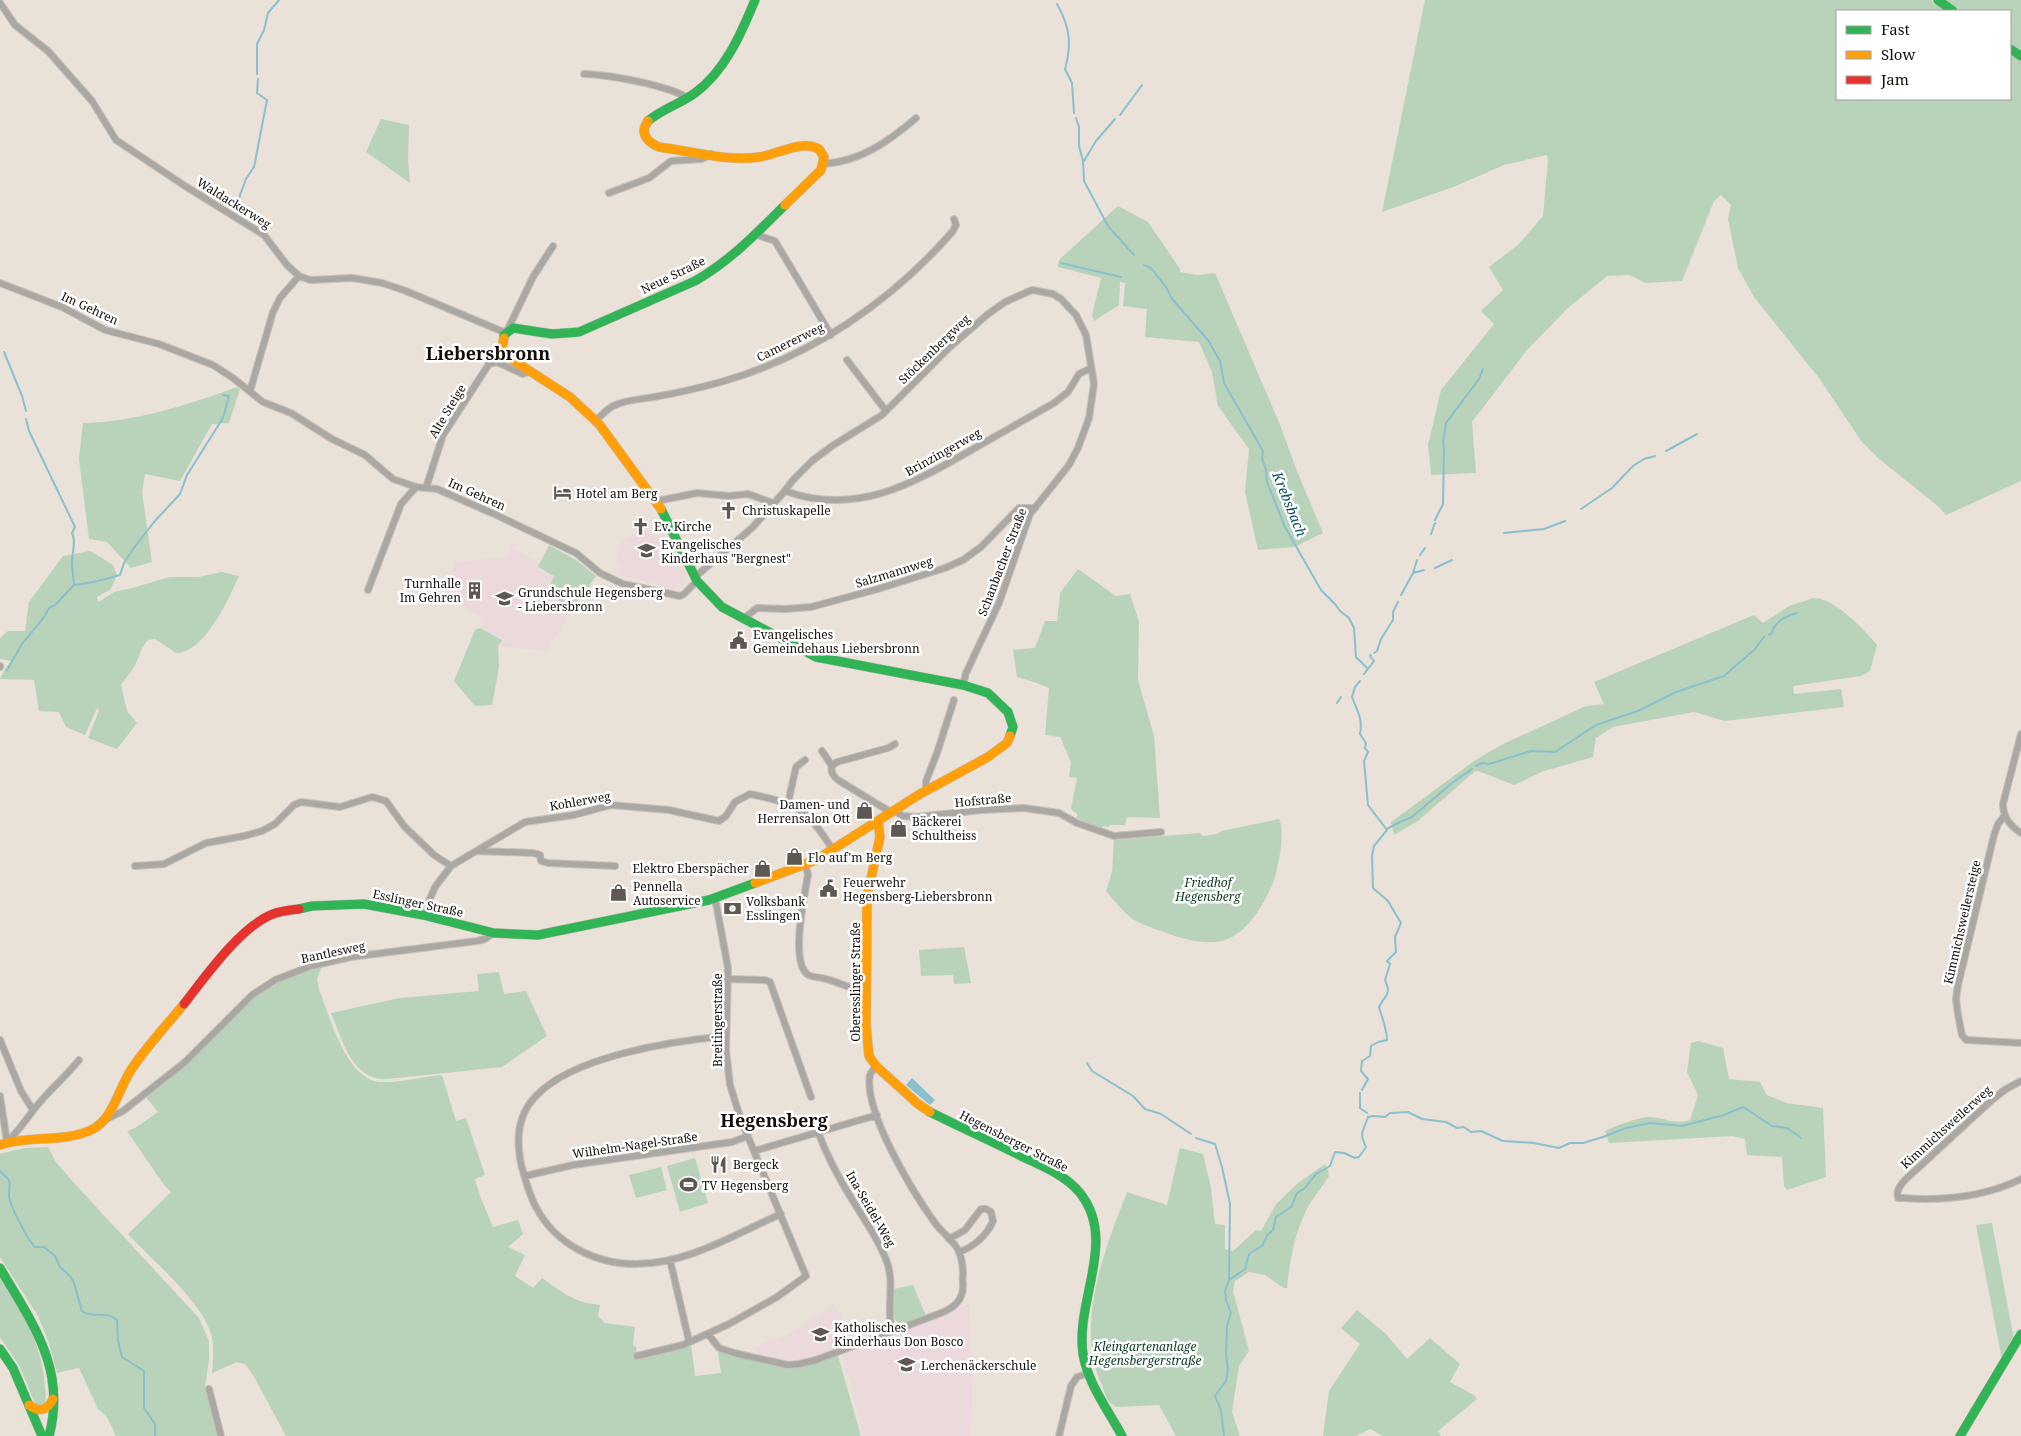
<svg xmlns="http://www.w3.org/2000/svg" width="2021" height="1436" viewBox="0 0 2021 1436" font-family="'Noto Serif',serif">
<rect width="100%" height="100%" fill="#eae1d9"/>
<path fill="#ebd9db" d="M664 525 686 574 683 586 674 589 619 575 623 566 615 563 621 539 650 530 653 534 655 532V529Z
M511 548 540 563 538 568 555 576 572 605 578 603 546 651 498 646 502 639 480 628 484 618 447 597 446 594 454 564 506 556Z
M969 1304 972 1400 970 1436H864L842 1355 844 1350Z
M834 1305 857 1342 815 1358 792 1363 759 1357 755 1348 773 1338 775 1340 794 1331Z"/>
<path fill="#b9d3ba" d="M1425 0H1931L1946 11H1837V99H2010V54L2021 60V481L1946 515 1939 507 1878 458 1862 442 1819 378 1754 297 1738 268 1728 219 1731 205 1721 195 1714 201 1682 281 1645 283 1630 275 1607 276 1567 309 1527 350 1472 422 1476 473 1431 475 1428 445 1441 390 1494 324 1481 311 1503 290 1489 267 1519 244 1543 216 1548 159 1547 155 1504 165 1456 186 1382 212Z
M1944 0H2021V51L2010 44V11H1960Z
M381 119 409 125 408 159 410 183 366 152Z
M1118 206 1148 222 1180 269V272L1197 275 1215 273 1280 425 1297 471 1323 533 1294 547 1258 550 1245 492 1249 449 1218 406 1212 372 1199 342 1145 337 1147 309 1123 306 1125 283 1120 282 1119 305 1094 321 1092 315 1101 278 1058 267 1059 260Z
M237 387 240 389 229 423 212 424 180 481 145 474 142 492 152 562 131 568 107 542 89 539 79 459 83 423C135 422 188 405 237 387Z
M549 545 576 560 596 576C582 597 570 623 549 588L554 576 538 567Z
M90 551 113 565 117 575 111 589 97 597 98 602 114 592 132 588 170 577H198L222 572 239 576C229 598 205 653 176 653L155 639 148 640 142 648 135 666 121 685 127 711 137 723 117 749 88 738 99 711 97 708 85 735 66 727 59 712 39 711 34 680 0 679 4 671 11 661 0 659V638L8 631H25L29 602 63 556Z
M1078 569 1116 596 1130 594 1139 622 1138 680 1154 736 1160 818 1127 817 1125 825H1109V827L1103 826 1102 829 1077 818V814L1071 809 1077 778 1069 777 1071 762 1060 737 1045 735 1049 688 1037 683 1017 677 1013 650 1035 648 1045 621H1057L1060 593Z
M1814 598C1833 597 1865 630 1877 645L1870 671 1861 676 1793 686 1794 694 1841 689 1844 707 1725 721 1694 712 1613 727 1596 738 1593 757 1544 771 1514 785 1478 771 1474 772 1418 821 1394 835 1391 822 1474 761 1501 745 1586 706 1604 704 1594 682 1754 615 1763 623 1789 606Z
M480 628 502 640 498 646 499 667 492 705 475 706 454 681 475 630Z
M1279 819C1285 832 1280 855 1277 869 1274 884 1267 897 1258 911 1235 946 1211 948 1172 935 1160 930 1147 927 1136 921 1125 915 1115 901 1106 891L1112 872 1114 840 1200 833 1203 836 1217 834 1222 831Z
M964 947 971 983 954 984 953 975 921 976 919 950Z
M322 967 317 978 319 990C330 1016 346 1080 380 1082 400 1083 422 1077 442 1075L456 1121 466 1118 485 1175 475 1179 480 1196 493 1227 518 1220 523 1234 508 1247 525 1255 515 1276 533 1288 542 1278C563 1293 573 1302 600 1305L598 1316 605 1323 635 1327 633 1345 636 1347 637 1357 691 1344 695 1376 721 1373 718 1351 787 1367 835 1355 838 1356 861 1436H286L253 1375 245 1364 237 1362 212 1373C213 1360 215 1344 210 1331 199 1299 152 1260 128 1234L171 1192 164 1185 127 1131 135 1128 158 1112 146 1097C188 1064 221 1018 265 988 280 978 305 970 322 967Z
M499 972 504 994 526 991 547 1036 502 1067 388 1079C352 1082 342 1039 331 1013L400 998 479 991 477 974Z
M1698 1041 1723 1048 1729 1079 1760 1082 1767 1095 1787 1103 1823 1108 1826 1177 1787 1190 1784 1186 1782 1157 1747 1155 1745 1139 1732 1136 1609 1143 1605 1131C1618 1125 1633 1119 1647 1117 1662 1116 1672 1125 1690 1120L1698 1095 1687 1072 1691 1043Z
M48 1147 56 1162 74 1183 199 1318 209 1341V1360L205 1387 217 1436H116L107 1417 98 1409 79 1368 57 1373 49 1343 38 1316 0 1257V1154L24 1148Z
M1180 1148 1203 1154 1211 1188 1215 1224 1225 1225V1249L1233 1251 1256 1230 1261 1231 1276 1204 1298 1183 1325 1164 1328 1170 1329 1176C1323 1186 1315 1195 1309 1205 1295 1230 1290 1259 1287 1288H1284L1265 1275 1249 1272 1235 1281 1233 1291 1249 1351 1239 1366 1232 1412 1240 1436H1176L1159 1405 1116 1407C1114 1405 1112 1404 1110 1403 1106 1400 1104 1390 1102 1385 1074 1326 1105 1249 1127 1192L1167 1205Z
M695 1158 708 1203 680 1212 667 1166Z
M661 1167 667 1190 636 1198 629 1175Z
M1992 1223 2014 1340 2002 1360 1976 1225Z
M0 1275C21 1310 43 1345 45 1387 46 1393 46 1400 44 1406H36L20 1367 0 1337Z
M913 1285 926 1316 901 1325C889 1320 894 1300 894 1289Z
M1357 1310 1386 1334 1407 1359 1430 1338 1460 1364 1450 1382 1474 1395 1477 1399 1438 1431 1441 1436H1383L1370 1429 1356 1436H1323L1329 1391 1360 1344 1341 1328Z"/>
<path fill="#8ac0ce" d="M912 1078 935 1100 930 1105 906 1085Z"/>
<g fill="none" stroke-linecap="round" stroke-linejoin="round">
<path stroke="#8ac0ce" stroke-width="2" d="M1057 4C1070 27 1072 44 1065 69L1072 83 1074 113
M257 74V44L264 30 268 13 279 0
M1120 115 1142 85
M1076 118 1079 127V146L1083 161 1084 181 1108 226 1134 255
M1084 161 1096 141 1115 119
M235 209 246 179 254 167 267 100 257 93 258 79
M1061 263 1121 277
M1144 265 1151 268 1166 287 1172 299 1208 340 1220 361 1224 383 1263 451 1262 458 1266 470 1267 482 1285 527 1321 590 1335 604 1340 611 1349 618 1354 628 1356 657 1367 668
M4 352 22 396 26 411
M26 419 29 431 75 527 72 533C77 543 71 554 72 565 72 572 74 578 74 585
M1666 451 1697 434
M1581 509 1612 488 1633 466 1644 459 1655 456
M1435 520 1443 504 1444 450 1443 442 1446 423 1479 379 1483 369
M1504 533 1544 529 1565 521
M1431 534 1435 523
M1420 555 1425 548
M1435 568 1452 560
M1413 573 1424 570
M1401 595 1413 573 1417 560
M1769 635 1772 633C1774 622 1786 616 1797 613
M1374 653 1377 651 1381 639 1393 620V612L1398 602
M7 670 22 644 44 617 49 608 55 605 74 585C89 584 105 579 120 575L124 563 133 549 154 522 180 494 187 475 223 418 229 396 223 395
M1364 674 1374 661 1370 656 1371 655
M1360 681 1355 687 1352 697C1357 711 1363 718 1360 734L1366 743 1365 748 1368 752 1364 761 1368 805 1387 830 1374 846 1372 856 1373 888 1388 901 1401 923 1395 937 1396 952 1387 961 1390 964 1385 980C1392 996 1385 994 1379 1007 1382 1018 1387 1029 1387 1040L1378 1042 1371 1046 1370 1056 1362 1061 1361 1071 1368 1079 1362 1090
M1337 703 1341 697
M1476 766 1482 763 1489 764 1531 751 1555 752 1596 725 1638 711 1676 692 1724 676 1755 649 1764 637
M1387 829 1400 822 1412 817 1452 783 1472 769
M1087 1063 1092 1071 1133 1096 1145 1109 1161 1114 1191 1134
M1360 1093V1108L1367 1113
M1196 1138 1215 1144 1222 1167 1230 1204 1229 1280
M0 1171 9 1180C11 1187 8 1190 9 1196 10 1206 28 1240 35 1247H44L55 1256 60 1267 70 1276 74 1283 82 1311C92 1319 106 1310 117 1320L118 1341 122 1357 144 1371V1408L155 1424V1436
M1224 1436 1221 1410 1215 1396 1226 1381 1228 1370 1226 1355 1227 1326 1231 1313 1226 1300 1225 1291 1229 1280 1245 1269 1249 1254 1262 1246 1268 1234 1273 1230 1276 1217 1291 1207 1297 1193 1305 1188 1316 1174 1330 1166 1335 1152 1344 1153 1355 1158 1359 1157 1366 1147C1358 1131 1364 1131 1368 1117L1374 1116 1385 1117 1390 1113 1408 1112 1422 1119 1446 1122 1457 1128 1464 1127 1471 1132 1481 1131 1503 1141 1534 1143 1559 1148 1570 1143H1583L1603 1137 1626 1128 1650 1123 1682 1126 1724 1115 1743 1107 1772 1126 1787 1128 1801 1138"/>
<defs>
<path id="street" d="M0 3 15 25 48 51 92 101 116 140 185 186 264 235 287 265 299 276 310 280 353 278 382 283 406 291 506 333 533 277 553 246
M584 74C610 75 667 85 688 98
M824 164C861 161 888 142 916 118
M609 193 649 178 671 161 702 159 711 154
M757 235 775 241 831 335
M0 283 62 307 105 330 159 344 213 365 233 378 263 402 291 413 332 439 365 455 393 479 416 487 437 489 494 514 576 553 600 573 623 584 680 596 684 594 697 581
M847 360 886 411
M250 391 273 312 280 298 299 276
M596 420C602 415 607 409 613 406 625 400 641 399 654 397 677 393 699 388 721 382 812 356 891 302 953 231L956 225 954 219
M426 488 443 435 489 364 497 362 523 374 531 371
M785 491C857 517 914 483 975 448 1001 433 1028 418 1054 403L1068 392 1079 374 1091 368
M657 501 697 493 729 496 748 494 773 503
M695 577 753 527 783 493 793 480 812 461 832 446 882 415 950 347 988 314 1005 302 1032 290 1053 294 1061 299 1076 315 1086 335 1094 384 1089 418 1078 448 1069 465 1030 514 999 603 966 673 963 685
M368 590 401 504 416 487
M743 619 757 608 786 609 811 607 878 589 945 568 963 560 981 547 1019 508H1035
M0 667V666
M2021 734 2003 804C2003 817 2010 826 2021 833
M822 751 832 766
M926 790V781L937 753 954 700
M788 803 796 767 805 760
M895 811 903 816 916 817 982 810 1024 808 1059 813 1077 823 1114 836 1161 832
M892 813 838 780C833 776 830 772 832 766L837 762 888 748 895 744
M2005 815 1998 824 1994 835 1958 985 1956 999 1958 1015 1962 1035 1966 1040 2021 1043
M478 851 533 853 540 855 541 861 548 863 615 866
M805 865 808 874C805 895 790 959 807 974 810 977 817 977 822 978 837 981 851 989 866 993
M135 866 164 864 206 843 244 836 262 831 275 824 294 805 301 802 340 807 372 797 386 801 404 826 434 855 451 866
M423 915 435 887 451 866 525 822 574 815 611 805 669 810 719 821 726 816 735 802 750 794C798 804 806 808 833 850
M728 979 765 980 770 982 811 1097
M726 1036C673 1041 572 1056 535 1097 516 1117 516 1143 522 1168 526 1181 529 1195 536 1207 555 1244 595 1264 636 1264 688 1264 735 1234 781 1214
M0 1040 21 1091 33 1110
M2021 1081 2006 1089 1993 1099 1905 1180C1900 1186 1896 1190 1898 1198H1903C1943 1201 1984 1197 2021 1179
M0 1096 7 1142
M107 1119 123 1111 184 1063 252 995 275 980 311 966 351 957 477 941 485 939 494 933
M818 1132C827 1156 839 1179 853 1201 865 1221 879 1240 887 1262 895 1285 886 1309 892 1331
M8 1141C21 1129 29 1114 41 1101 53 1087 67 1075 79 1060
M754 1151 877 1115
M525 1176 573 1165 732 1142 748 1136
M949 1239 965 1230 981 1209H986L991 1212 993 1221C987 1235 974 1247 959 1252
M670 1260 689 1341
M708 1334 719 1348 738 1354 788 1365 799 1364 816 1360 941 1313C953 1308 963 1301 963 1286 963 1282 962 1278 963 1275 963 1267 962 1259 959 1252 955 1241 942 1233 935 1223 914 1194 863 1111 870 1075 871 1072 874 1069 876 1066
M637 1356 683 1345 729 1324 777 1297 806 1276 741 1120 730 1085 726 1050 728 968 715 898
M209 1389 221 1436
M1059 1436 1071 1386 1077 1377 1089 1373"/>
<path id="fast" d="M1938 0 1953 11
M2010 49 2021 56
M648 121C662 109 680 104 695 93 725 71 741 34 755 0
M504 338V335L513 328 552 334 579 332 695 281C730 261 757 233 785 205
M661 509 697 581 722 607 816 657 963 685 988 693 1008 712 1013 727 1010 736
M299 909 312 906 364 904 423 915 494 933 538 935 709 900 755 883
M930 1112C960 1127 989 1140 1019 1155 1039 1165 1065 1174 1080 1193 1118 1241 1075 1300 1083 1354 1088 1384 1108 1410 1122 1436
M0 1268C32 1323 67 1369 49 1436
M0 1349 13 1368 42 1436
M1960 1436 2021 1334"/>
<path id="slow" d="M648 121C639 133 647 142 659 147 689 151 730 162 759 157 777 155 801 139 819 149L824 157 821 170 785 205
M504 338 502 348 508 357 570 397 599 424 661 509
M878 821 880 837 867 897 866 1026 869 1056 876 1066 918 1104 930 1112
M755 883 816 860 920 794 988 757 1007 743 1010 736
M0 1145C29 1135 63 1143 91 1130 113 1120 118 1090 131 1070 146 1047 166 1026 184 1004
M29 1405C39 1413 48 1410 53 1399"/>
<path id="jam" d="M184 1004C205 977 241 926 273 914 281 911 291 910 299 909"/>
</defs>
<use href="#street" stroke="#c6bfb9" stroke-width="8"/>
<use href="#fast" stroke="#c6bfb9" stroke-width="10"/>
<use href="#slow" stroke="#c6bfb9" stroke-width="10"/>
<use href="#jam" stroke="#c6bfb9" stroke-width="10"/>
<use href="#street" stroke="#aba8a4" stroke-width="6"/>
<use href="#fast" stroke="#30b455" stroke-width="9"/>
<use href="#slow" stroke="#ff9f0a" stroke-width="9"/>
<use href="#jam" stroke="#e5322d" stroke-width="9"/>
</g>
<defs>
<symbol id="hotel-bare" viewBox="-9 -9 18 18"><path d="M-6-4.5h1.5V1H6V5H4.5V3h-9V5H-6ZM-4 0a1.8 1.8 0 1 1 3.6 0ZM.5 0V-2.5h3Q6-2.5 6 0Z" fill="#5e5752" stroke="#fff" stroke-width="2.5" paint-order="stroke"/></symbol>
<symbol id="church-bare" viewBox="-9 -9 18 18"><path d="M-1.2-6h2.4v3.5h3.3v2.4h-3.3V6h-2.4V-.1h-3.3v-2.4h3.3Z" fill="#5e5752" stroke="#fff" stroke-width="2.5" paint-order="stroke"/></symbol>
<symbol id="school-bare" viewBox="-9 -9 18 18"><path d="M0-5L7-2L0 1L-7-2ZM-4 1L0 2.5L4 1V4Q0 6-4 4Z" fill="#5e5752" stroke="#fff" stroke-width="2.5" paint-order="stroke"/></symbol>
<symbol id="building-bare" viewBox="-9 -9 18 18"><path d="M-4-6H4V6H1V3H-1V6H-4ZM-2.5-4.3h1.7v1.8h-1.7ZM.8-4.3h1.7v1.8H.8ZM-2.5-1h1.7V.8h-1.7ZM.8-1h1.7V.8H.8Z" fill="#5e5752" stroke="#fff" stroke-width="2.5" paint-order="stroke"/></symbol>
<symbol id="civic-bare" viewBox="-9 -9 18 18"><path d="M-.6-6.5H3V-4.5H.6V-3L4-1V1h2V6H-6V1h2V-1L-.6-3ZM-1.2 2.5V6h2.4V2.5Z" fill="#5e5752" stroke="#fff" stroke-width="2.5" paint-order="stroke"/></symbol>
<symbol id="shop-bare" viewBox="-9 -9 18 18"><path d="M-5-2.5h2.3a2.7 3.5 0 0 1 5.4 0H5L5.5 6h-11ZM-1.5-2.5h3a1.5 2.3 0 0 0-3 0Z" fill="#5e5752" stroke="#fff" stroke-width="2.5" paint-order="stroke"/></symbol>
<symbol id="bank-bare" viewBox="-9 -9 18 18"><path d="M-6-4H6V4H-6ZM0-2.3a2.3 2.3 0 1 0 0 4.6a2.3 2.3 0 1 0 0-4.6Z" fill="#5e5752" stroke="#fff" stroke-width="2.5" paint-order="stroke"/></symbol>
<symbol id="restaurant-bare" viewBox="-9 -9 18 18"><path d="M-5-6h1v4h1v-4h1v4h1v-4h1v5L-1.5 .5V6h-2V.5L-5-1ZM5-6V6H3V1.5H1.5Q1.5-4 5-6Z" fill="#5e5752" stroke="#fff" stroke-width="2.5" paint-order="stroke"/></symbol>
<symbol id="stadium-bare" viewBox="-9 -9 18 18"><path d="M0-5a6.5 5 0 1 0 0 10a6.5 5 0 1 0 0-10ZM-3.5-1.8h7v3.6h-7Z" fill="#5e5752" stroke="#fff" stroke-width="2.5" paint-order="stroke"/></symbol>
</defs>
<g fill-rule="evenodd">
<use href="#hotel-bare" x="550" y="480" width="25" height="25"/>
<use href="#church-bare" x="716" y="498" width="25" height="25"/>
<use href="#church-bare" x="628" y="514" width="25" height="25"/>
<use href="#school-bare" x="634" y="538" width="25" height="25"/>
<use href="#building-bare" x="462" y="578" width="25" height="25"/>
<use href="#school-bare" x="492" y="586" width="25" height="25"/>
<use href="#civic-bare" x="726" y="628" width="25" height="25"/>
<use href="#shop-bare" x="852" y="798" width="25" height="25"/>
<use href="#shop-bare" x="886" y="816" width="25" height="25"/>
<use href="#shop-bare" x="782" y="844" width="25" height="25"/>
<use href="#shop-bare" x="750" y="856" width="25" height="25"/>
<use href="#civic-bare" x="816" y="876" width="25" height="25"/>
<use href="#shop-bare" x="606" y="880" width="25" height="25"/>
<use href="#bank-bare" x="720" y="896" width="25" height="25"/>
<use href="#restaurant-bare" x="706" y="1152" width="25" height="25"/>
<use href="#stadium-bare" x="676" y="1172" width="25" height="25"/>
<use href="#school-bare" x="808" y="1322" width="25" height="25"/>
<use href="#school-bare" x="894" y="1352" width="25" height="25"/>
</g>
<g text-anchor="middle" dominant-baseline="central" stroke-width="5" stroke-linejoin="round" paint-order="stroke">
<g font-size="12" fill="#130d09" stroke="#fff">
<text transform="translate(234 203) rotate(32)">Waldackerweg</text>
<text transform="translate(673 275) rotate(-26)">Neue Straße</text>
<text transform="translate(90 308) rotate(25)">Im Gehren</text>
<text transform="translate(790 342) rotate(-26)">Camererweg</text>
<text transform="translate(934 349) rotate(-44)">Stöckenbergweg</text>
<text transform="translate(447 411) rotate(-59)">Alte Steige</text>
<text transform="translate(943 452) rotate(-29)">Brinzingerweg</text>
<text transform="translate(477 494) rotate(24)">Im Gehren</text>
<text transform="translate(1002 562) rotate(-69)">Schanbacher Straße</text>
<text transform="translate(894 572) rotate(-17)">Salzmannweg</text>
<text transform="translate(983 800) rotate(-5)">Hofstraße</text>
<text transform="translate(580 801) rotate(-10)">Kohlerweg</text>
<text transform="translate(418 903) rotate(12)">Esslinger Straße</text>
<text transform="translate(1962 922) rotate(-77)">Kimmichsweilersteige</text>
<text transform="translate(333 952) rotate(-12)">Bantlesweg</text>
<text transform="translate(855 982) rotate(-90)">Oberesslinger Straße</text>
<text transform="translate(717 1020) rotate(-90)">Breitingerstraße</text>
<text transform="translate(1946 1127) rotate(-42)">Kimmichsweilerweg</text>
<text transform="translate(1014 1141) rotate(27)">Hegensberger Straße</text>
<text transform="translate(635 1145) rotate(-8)">Wilhelm-Nagel-Straße</text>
<text transform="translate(871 1209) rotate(60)">Ina-Seidel-Weg</text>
</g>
<g font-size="12" fill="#130d09" stroke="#fff" text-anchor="start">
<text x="576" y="493">Hotel am Berg</text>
<text x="742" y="510">Christuskapelle</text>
<text x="654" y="526">Ev. Kirche</text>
<text x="661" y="544">Evangelisches<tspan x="661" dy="14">Kinderhaus "Bergnest"</tspan></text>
<text x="461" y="583" text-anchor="end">Turnhalle<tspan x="461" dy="14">Im Gehren</tspan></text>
<text x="518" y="592">Grundschule Hegensberg<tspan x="518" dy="14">- Liebersbronn</tspan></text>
<text x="753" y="634">Evangelisches<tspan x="753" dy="14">Gemeindehaus Liebersbronn</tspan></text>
<text x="850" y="804" text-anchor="end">Damen- und<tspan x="850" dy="14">Herrensalon Ott</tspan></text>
<text x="912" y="821">Bäckerei<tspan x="912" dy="14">Schultheiss</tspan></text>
<text x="808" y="857">Flo auf'm Berg</text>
<text x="749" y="868" text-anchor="end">Elektro Eberspächer</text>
<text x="843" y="882">Feuerwehr<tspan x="843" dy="14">Hegensberg-Liebersbronn</tspan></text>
<text x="633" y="886">Pennella<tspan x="633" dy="14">Autoservice</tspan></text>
<text x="746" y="901">Volksbank<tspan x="746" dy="14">Esslingen</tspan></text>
<text x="733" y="1164">Bergeck</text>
<text x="702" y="1185">TV Hegensberg</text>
<text x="834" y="1327">Katholisches<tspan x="834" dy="14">Kinderhaus Don Bosco</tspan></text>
<text x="921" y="1365">Lerchenäckerschule</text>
</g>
<g font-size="12" font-style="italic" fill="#08381c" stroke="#fff">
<text x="1208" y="882">Friedhof<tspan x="1208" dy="14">Hegensberg</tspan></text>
<text x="1145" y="1346">Kleingartenanlage<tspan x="1145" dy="14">Hegensbergerstraße</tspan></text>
</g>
<g font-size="14" font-style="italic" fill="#0d5465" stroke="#fff">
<text transform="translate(1290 504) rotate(68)">Krebsbach</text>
</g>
<g font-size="18" font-weight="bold" fill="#130d09" stroke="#fff">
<text x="488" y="353">Liebersbronn</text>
<text x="774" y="1120">Hegensberg</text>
</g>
</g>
<rect x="1836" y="10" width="175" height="90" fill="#ffffff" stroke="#a19e9d"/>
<rect x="1846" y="26" width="25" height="8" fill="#30b455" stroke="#a19e9d"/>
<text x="1881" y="35" font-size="15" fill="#130d09">Fast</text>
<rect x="1846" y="51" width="25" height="8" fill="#ff9f0a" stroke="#a19e9d"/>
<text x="1881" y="60" font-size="15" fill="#130d09">Slow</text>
<rect x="1846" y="76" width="25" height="8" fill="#e5322d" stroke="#a19e9d"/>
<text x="1881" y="85" font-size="15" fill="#130d09">Jam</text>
</svg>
